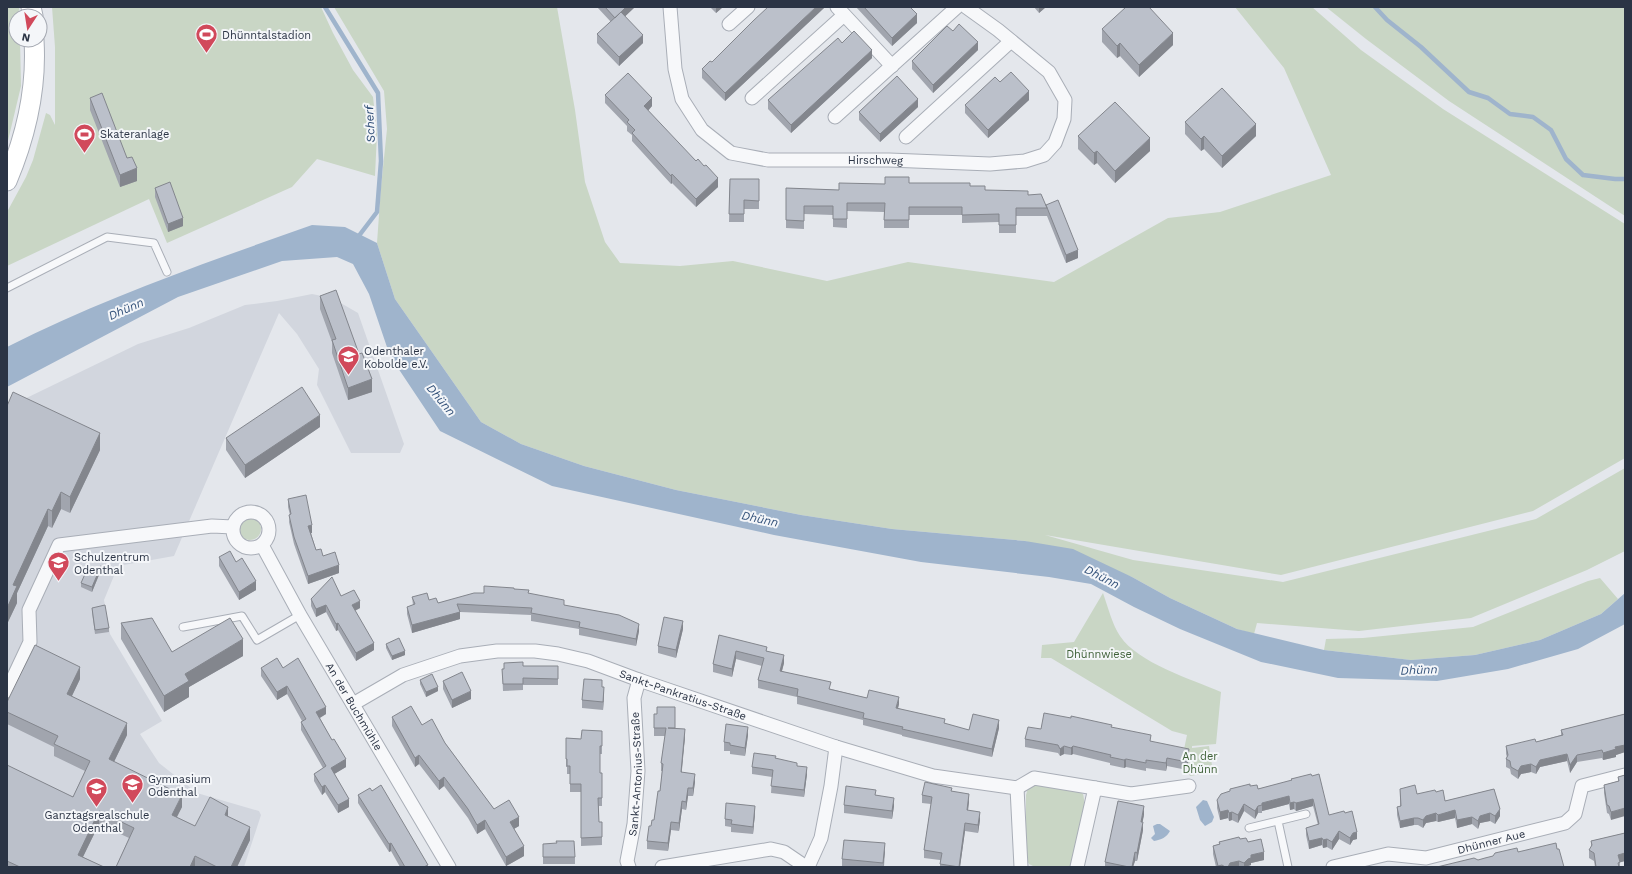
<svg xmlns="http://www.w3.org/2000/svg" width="1632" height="874" viewBox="0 0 1632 874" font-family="'Work Sans',sans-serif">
<rect width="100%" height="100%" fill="#e4e7ec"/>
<path fill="#d2d6de" d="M312 294 332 298 358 313 404 444 400 453H351L317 385 319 369 297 334 279 313 174 556 118 566 104 600 110 634 162 721 140 734 159 763 197 793 259 811 261 815 244 867H7V409L14 404 138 344 189 328 245 305 277 301Z"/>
<path fill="#c9d6c5" d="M7 7H19L20 16H16V40H20L21 86 7 145Z
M52 7H321L333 33 353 70 373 97 377 133 375 176 317 159 292 187 167 243 149 199 7 266V212L26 177 33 160 46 113 50 115 55 125V47Z
M334 7H557L575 110 585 182 605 242 620 263 680 266 733 261 827 281 908 262 1054 282 1168 218 1220 212 1331 175 1284 68 1235 7H1312L1361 50 1443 109 1625 224V458L1533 511 1281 575 1045 535 1133 560 1283 582 1536 519 1625 468V551L1587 570 1471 618 1359 631 1257 623 1254 634 1237 629 1170 598 1132 577 1025 541 892 529 801 515 676 490 584 466 521 444 481 422 395 299 377 243 381 187 387 129 384 91Z
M1326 7H1625V216L1449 101 1366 39Z
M239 529a11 11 0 1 1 22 0a11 11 0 1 1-22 0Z
M1600 578 1618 599 1601 614 1540 640 1475 655 1411 660 1324 650 1326 639 1363 638 1473 627 1588 581Z
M1103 593C1108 607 1112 624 1120 636 1138 663 1191 679 1221 692L1216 744 1192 746V748L1209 746 1213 772 1190 776 1187 770 1190 755 1183 754 1187 735 1172 731 1051 658H1041L1042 645 1074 642Z
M1039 783 1078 791 1083 794C1088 811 1076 849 1071 867H1035L1029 864 1026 859V795L1028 788Z"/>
<path fill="#9fb4cc" d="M312 225 345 227 377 243 395 299 481 422 521 444 584 466 676 490 801 515 892 529 1025 541 1073 549 1132 577 1170 598 1237 629 1324 650 1411 660 1475 655 1540 640 1601 614 1625 593V624L1578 649 1508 669 1437 681 1338 678 1261 662 1180 629 1134 607 1091 584 1049 577 921 562 774 535 552 486 440 431 390 356 369 294 353 264 337 257 282 261 178 297 7 387V347C106 297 208 262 312 225Z
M1203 800 1207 801 1214 817 1212 822 1205 826 1200 820 1196 807Z
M1157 824H1160L1170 831C1167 837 1161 840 1154 841L1151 838 1155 834 1153 826Z"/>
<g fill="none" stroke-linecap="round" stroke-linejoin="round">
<path stroke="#9fb4cc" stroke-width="4.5" d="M325 7 378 93 381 161 377 212 358 237
M1375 7 1387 20 1421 47 1469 92 1488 98 1510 114 1533 117 1551 130 1566 159 1583 175 1615 179H1625"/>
<defs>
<path id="service" d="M7 288 107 237 154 243 167 272
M183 627 242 616 257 640 300 615
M1278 821 1288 867
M1249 828 1306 814"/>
<g id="minor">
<path id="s1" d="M670 7 675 69 682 99 702 130 731 153 768 160H889L990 164 1025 161 1044 155 1055 143 1064 119 1065 100 1049 72 998 30 966 7"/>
<path d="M837 7 892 66"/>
<path d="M729 24 748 7"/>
<path d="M752 98 844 15"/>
<path d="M835 117 957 7"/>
<path d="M906 137 1011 41"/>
<circle cx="251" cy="530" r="18"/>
<path id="s2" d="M262 545 300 615 449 867"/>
<path d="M7 691 30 642 29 610 59 545 212 526 233 527"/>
<path id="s3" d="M353 704 403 675 460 656 497 651H535L558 654 588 661 639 680 836 747 933 776 1017 788"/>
<path d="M1017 788 1034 778 1095 788"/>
<path d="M1017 788 1021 867"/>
<path id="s4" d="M629 867 627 861 634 824 638 771 634 698 639 680"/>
<path d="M662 867 771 849 784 852 806 867"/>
<path d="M808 867 821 838 831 786 836 747"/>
<path d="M1077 867 1095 788 1131 794 1189 786"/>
<path id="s5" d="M1333 867 1388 854 1426 858 1565 823 1575 814 1582 786 1625 775"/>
</g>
<path id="secondary" d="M31 7 33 16
M7 181C26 136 37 88 34 40"/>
</defs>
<use href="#service" stroke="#a9aeb7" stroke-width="9"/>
<use href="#minor" stroke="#a9aeb7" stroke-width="15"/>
<use href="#secondary" stroke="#a9aeb7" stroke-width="21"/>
<use href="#service" stroke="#f7f8fa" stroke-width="7"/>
<use href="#minor" stroke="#f7f8fa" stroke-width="13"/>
<use href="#secondary" stroke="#fff" stroke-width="19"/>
</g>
<path fill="#a1a5ae" d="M597 7H635L625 16 643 43 619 66 597 43V34L611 22Z
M710 7H723L716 13Z
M824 7V8L725 101 702 78V69L712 62Z
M856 7H910L917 23 892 46Z
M1034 7H1046L1039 13Z
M1102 29 1173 45 1139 77 1120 56 1117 58 1102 42Z
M953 31 978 50 933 93 912 69V61Z
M842 43 872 58 791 133 768 109V100Z
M1000 82 1029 100 988 138 965 113V105Z
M605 95 652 106 648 111 718 187 696 207 672 183 671 184 632 141V135L627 131V126L605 103Z
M90 98 127 158 137 181 120 187 90 110Z
M918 107 880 142 859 120V112Z
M1185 122 1256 136 1222 168 1204 149 1201 151 1185 134Z
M1078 136 1150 151 1115 183 1097 163 1094 165 1078 149Z
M730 179H759V209H744V222H729Z
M909 183 970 186 985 190 1028 195 1046 205 1078 258 1066 263 1047 216H1016V233H999V222L962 223V215H909V228H884V212L847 211V228L833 227V215L804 214V229L786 228V188L839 190 885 184Z
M155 188 183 226 168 232 155 197Z
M320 296 372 392 348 400 332 353V342L320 309Z
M7 406 100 450 70 513 61 509 52 528 48 526 17 593V603L8 622H7Z
M320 427 245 478 226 450V438Z
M288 499 312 533H311L316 550 339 573 308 584 294 544 289 522 290 515 288 507Z
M219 557 236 562 256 590 239 600 219 566Z
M101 570 92 592 81 587V583Z
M514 589 528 593 639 631 636 646 579 635V629L531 621V615L460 612V619L412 633 407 614V607L413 605 412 597 429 600 438 603 484 593Z
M341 596 360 608 355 611 374 650 356 661 338 630 336 631 326 612 316 617 311 606V599Z
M92 608 109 628V632L95 634 92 612Z
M121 623 172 652 243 656 189 687V697L164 712 121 639Z
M683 629 676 658 658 653V646Z
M719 635 767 651 784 663 782 671 831 689 867 698 899 704 898 708 945 724 969 730 999 728 992 757 902 736V735L863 725V720L797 704V697L758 688V680L762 666 736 659 732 677 713 672V664Z
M386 644 405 655 392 660 386 648Z
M523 666H558V685H523V690L503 691 502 669Z
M261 668H283L326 714 320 718 346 767 334 774 349 807 338 813 325 792 322 795 314 781V774L323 768 301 730V722L302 721 287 694 277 700 261 676Z
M80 679 72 696 127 735 114 762 182 807 176 817 195 826 228 817 250 840 237 867H116L129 838 99 824 83 857 103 867H7V755L8 766 73 797 85 771 54 756V747L7 724V702Z
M420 680 438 691 426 697 420 684Z
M443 681 471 699 452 708 443 689Z
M602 687 604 695 603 710 582 708V700Z
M654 714 675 728 685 737 681 772 695 782 693 796H688L686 810 682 809 679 831 671 830 668 851 647 849V841L654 820 660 791 662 771H661V763L665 736H654Z
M1625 714V752L1616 755V757L1603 760 1602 758 1577 762 1570 773 1567 761 1540 767 1536 774 1531 772 1521 774 1518 779 1511 774 1510 769 1506 767V759L1507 757 1506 754V746L1536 742 1561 735V730Z
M392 717 422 725 445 743 494 809 519 826 514 829 524 856 506 866 485 829 477 834 468 818 444 786 439 790 419 764 415 767 392 726Z
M1112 727 1151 741 1189 757 1187 770 1167 766 1166 771 1146 768V771L1126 767 1124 768 1110 765V763L1073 754 1071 755 1064 754 1060 756 1058 753 1025 747V739L1041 729Z
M602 731V754H600V773H602V806H599V822H602V845L581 846V792H570V774H567V767H566V738L581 739Z
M748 735 745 756 730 754V751H724V742Z
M776 758 797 766 807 774 804 797 771 793 772 777 752 774V767Z
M1625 775 1611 820 1609 814 1607 813 1604 793V785L1618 781V777Z
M1312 776 1329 815 1357 839 1353 840 1350 845 1339 839 1332 850 1327 847 1323 848 1322 845 1309 849 1306 835V828L1318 825 1313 806 1296 811 1294 809 1290 810 1289 804 1262 811V813H1258L1255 819 1244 811 1238 823 1232 820 1229 821 1228 818 1220 820 1217 808V800L1230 791V789L1250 786 1258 789 1291 781V779Z
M1400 789 1417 794 1436 792 1445 801 1494 789 1500 816 1495 824 1490 821 1480 823 1478 829 1472 824 1457 828 1455 818 1438 822 1436 821 1426 823 1423 828 1418 825H1414L1400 828 1397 815V807L1400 806Z
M372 791 428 867H400L391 851 389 852 358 803V795Z
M952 791 969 801 968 811 980 820 978 833 965 831 960 867H940V860L924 858V850L931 804 922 803V795Z
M876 795 894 806 892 819 844 813V805Z
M755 813 753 834 731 832V827L725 826V819Z
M1144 815 1142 822 1143 830 1137 861H1135L1133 867H1105V862Z
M1625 833V861L1620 862V867H1595L1594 861 1589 858V850L1591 847V841Z
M1240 839 1248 842 1264 860 1251 863V865L1248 866 1247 867H1216L1213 854V846L1219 844V842Z
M543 844 575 857V864H543Z
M885 851 884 867H842V859Z"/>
<path fill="#83868d" d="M626 7H635L615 26V18Z
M716 7H723L716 13Z
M816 7H824V8L725 101V93Z
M1039 7H1046L1039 13Z
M917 14V23L892 46V38Z
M1173 33V45L1139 77V65Z
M643 35V43L619 66V57Z
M978 42V50L933 93V85Z
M1120 43V56L1117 58V46Z
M872 50V58L791 133V125Z
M1029 91V100L988 138V130Z
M652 98V106L644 115V106Z
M918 99V107L880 142V134Z
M1256 124V136L1222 168V156Z
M1204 136V149L1201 151V139Z
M1150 138V151L1115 183V171Z
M1097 151V163L1094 165V153Z
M137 168V181L120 187V175Z
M672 174V183L671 184V176Z
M718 178V187L696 207V199Z
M183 218V226L168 232V224Z
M1078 250V258L1066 263V255Z
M372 379V392L348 400V388Z
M320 415V427L245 478V465Z
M100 433V450L70 513V497Z
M61 492V509L52 528V511Z
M48 509V526L17 593V603L8 622V606L13 585Z
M312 525V533L308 534V526Z
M339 565V573L308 584V576Z
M101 566V570L92 592V587Z
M256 581V590L239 600V592Z
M360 601V608L352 612V605Z
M326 605V612L316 617V609Z
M460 612V619L412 633V625Z
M683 621V629L676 658V650Z
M338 623V630L336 631V624Z
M639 624V631L636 646V639Z
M243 639V656L189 687V697L164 712V696L185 674Z
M374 643V650L356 661V653Z
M405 651V655L392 660V656Z
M736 651V659L732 677V669Z
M784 655V663L780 678V671Z
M80 667V679L67 706V694Z
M287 686V694L277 700V692Z
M438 687V691L426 697V692Z
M604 687V695L603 710V702Z
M471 691V699L452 708V700Z
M899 697V704L896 716V708Z
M326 707V714L316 720V712Z
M999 720V728L992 757V749Z
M127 723V735L109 772V759Z
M748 727V735L745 756V748Z
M685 729V737L681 780V772Z
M1625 745V752L1616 755V757L1603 760V753L1615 747Z
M1064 746V754L1060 756V749Z
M1073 746V754L1071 755V748Z
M1189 749V757L1187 770V762Z
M1567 754V761L1540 767 1536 774V767L1540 760Z
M419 755V764L415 767V758Z
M1577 755V762L1570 773V765Z
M8 756V768L7 771V759Z
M1167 758V766L1166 771V763Z
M346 759V767L331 776V768Z
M1126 759V767L1124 768V760Z
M1531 764V772L1521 774 1518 779V771L1521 766Z
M807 767V774L804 797V790Z
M695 774V782L693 796V788Z
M444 777V786L439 790V781Z
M325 785V792L322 795V787Z
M688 788V796L686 810V802Z
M969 794V801L967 818V810Z
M182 795V807L172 827V815Z
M1289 796V804L1262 811V803Z
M894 798V806L892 819V811Z
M349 799V807L338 813V805Z
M1313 799V806L1296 811V803Z
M682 801V809L679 831V823Z
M1294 802V809L1290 810V803Z
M1244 804V811L1238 823V815Z
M755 806V813L753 834V827Z
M1144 806V815L1141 830V822Z
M1258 806V813L1255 819V811Z
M228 807V819L225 815Z
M1625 808V816L1611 820V812Z
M1500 809V816L1495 824V816Z
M1228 810V818L1220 820V812Z
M1455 810V818L1438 822V815Z
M99 811V824L78 867V855Z
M980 812V820L978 833V825Z
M1232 812V820L1229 821V813Z
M1436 813V821L1426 823 1423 828V820L1426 816Z
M1490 813V821L1480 823 1478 829V821L1480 816Z
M519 817V826L510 831V822Z
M1472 817V824L1457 828V820Z
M1414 818V825L1400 828V821Z
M485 820V829L477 834V825Z
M671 822V830L668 851V843Z
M1143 822V830L1137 861V853Z
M965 823V831L960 867H959Z
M250 827V840L237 867H231Z
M1339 831V839L1332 850V842Z
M1357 832V839L1353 840 1350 845V838L1353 833Z
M1322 838V845L1309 849V841Z
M1327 839V847L1323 848V840Z
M391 843V851L389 852V844Z
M885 843V851L883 867V863Z
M524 846V856L506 866V857Z
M1135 852V861L1133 867H1132Z
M1264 852V860L1251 863V865L1248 866 1247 867H1244V863L1251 855Z
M1625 853V861L1618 863V855Z
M195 856V867H190Z
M1239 861V867H1228L1230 863Z"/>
<path fill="#bbc0ca" stroke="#83868d" d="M605 7H626L615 18Z
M768 7H816L725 93 702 69 710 61 712 62 753 21Z
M864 7H910L917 14 892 38Z
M1126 7H1149L1173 33 1139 65 1120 43 1117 46 1102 29Z
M621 12 643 35 619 57 597 34Z
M959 24 978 42 933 85 912 61 947 26 953 31Z
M854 31 872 50 791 125 768 100 838 38 842 43Z
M1011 72 1029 91 988 130 965 105 995 77 1000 82Z
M628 73 652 98 644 106 696 161 698 159 704 166 706 165 718 178 696 199 672 174 671 176 632 133 635 130 627 122 629 120 605 95Z
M897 76 918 99 880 134 859 112Z
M1222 88 1256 124 1222 156 1204 136 1201 139 1185 122Z
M102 93 127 158 132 157 137 168 120 175 90 98Z
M1115 102 1150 138 1115 171 1097 151 1094 153 1078 136Z
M885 177H909V183H970V186H985V190L1028 191V195L1041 194 1047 208H1016V225H999V214L962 215V207H909V220H884L885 203H847V219H833V206H804V221L786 220V188L839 190V183L885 184Z
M730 179H759V201L744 200V214H729Z
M170 182 183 218 168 224 155 188Z
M1058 200 1078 250 1066 255 1046 205Z
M336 290 359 354 362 353 372 379 348 388 332 340 336 339 320 296Z
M302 387 320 415 245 465 226 438Z
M13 392 100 433 70 497 61 492 52 511 48 509 13 585 17 586 8 606 7 605V406Z
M306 495 312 525 308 526 316 550 321 549 323 556 335 552 339 565 308 576 294 537 289 515 291 514 288 499Z
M230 551 236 562 242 558 256 581 239 592 219 557Z
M101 566 92 587 81 583 85 574Z
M332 577 341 596 354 590 360 601 352 605 374 643 356 653 338 623 336 624 326 605 316 609 311 599Z
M484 586 514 588V589L529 590 528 593 564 600V605L619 615 639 624 636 639 579 627 580 622 531 613 532 608 457 604 460 612 412 625 407 607 415 604 412 597 427 593 429 600 436 598 438 603 474 593H484Z
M105 605 109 628 95 630 92 608Z
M664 617 683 621 676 650 658 646Z
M152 618 172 652 230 618 243 639 185 674 189 681 164 696 121 623Z
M719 635 767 647 766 651 784 655 780 671 831 682 829 689 867 698 869 690 899 697 896 708 945 719 944 723 969 730 973 714 999 720 992 749 902 729 903 727 863 718 864 713 797 696 798 689 758 680 764 658 736 651 732 669 713 664Z
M399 638 405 651 392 656 386 644Z
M35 645 80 667 67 694 127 723 109 759 182 795 172 815 195 826 210 797 228 807 225 815 250 827 231 867H217L195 856 190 867H116L134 828 99 811 78 855 104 867H20L7 861V765L73 797 90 761 54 744 58 736 7 712V702Z
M277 658 283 668 298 658 326 707 316 712 332 740 334 739 346 759 331 768 349 799 338 805 325 785 322 787 314 774 326 766 301 722 306 719 287 686 277 692 261 668Z
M523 662V666H558V679L523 678V684H503L502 669H504V663Z
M462 672 471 691 452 700 443 681Z
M432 674 438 687 426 692 420 680Z
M584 679 602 680V687H604L603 702 582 700Z
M411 706 422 725 432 719 445 743 494 809 509 800 519 817 510 822 524 846 506 857 485 820 477 825 468 809 444 777 439 781 419 755 415 758 392 717Z
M657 707H675V728H668L685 729 681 772 695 774 693 788H688L686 802 682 801 679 823 671 822 668 843 647 841 649 826H651L652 820H654L658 791H660L663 764 661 763 666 728H654V714H657Z
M1044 713 1071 718V716L1112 725 1111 727 1151 735 1150 741 1189 749 1187 762 1167 758 1166 763 1146 760V763L1126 759 1124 760 1110 757 1111 755 1073 746 1071 748 1064 746 1060 749 1058 745 1025 739 1028 727 1041 729Z
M1625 714V745L1615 747 1616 749 1603 753 1602 750 1577 755 1570 765 1567 754 1540 760 1536 767 1531 764 1521 766 1518 771 1511 767 1510 761 1506 759 1508 755 1506 746 1535 739 1536 742 1563 735 1561 730Z
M726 724 748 727 745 748 730 745V743L724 742Z
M582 730 602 731V746H600V773H602V798H598L599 822H602V837L581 838V784H570V766H567V759H566V738L581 739Z
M754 753 776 756 775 758 797 763V766L807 767 804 790 771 786 773 770 752 767Z
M1311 774 1312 776 1319 774 1329 815 1344 811 1345 813 1352 811 1357 832 1353 833 1350 838 1339 831 1332 842 1327 839 1323 840 1322 838 1309 841 1306 828 1319 824 1313 799 1296 803 1294 802 1290 803 1289 796 1262 803V805L1258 806 1255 811 1244 804 1238 815 1232 812 1229 813 1228 810 1220 812 1217 800 1221 794 1230 791V789L1250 784V786L1257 785 1258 789 1292 780 1291 779Z
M1625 775V808L1611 812 1609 806 1607 805 1604 785 1619 781 1618 777Z
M925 782 952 788 951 791 969 794 967 810 980 812 978 825 965 823 959 867 940 864 942 853 924 850 932 797 922 795Z
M381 785 428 865 424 867H405L391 843 389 844 358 795 370 788 372 791Z
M1415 785 1417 794 1435 790 1436 792 1443 790 1445 801 1494 789 1500 809 1495 816 1490 813 1480 816 1478 821 1472 817 1457 820 1455 810 1438 815 1436 813 1426 816 1423 820 1418 818H1414L1400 821 1397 807 1401 806 1400 789Z
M846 786 876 790 875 795 894 798 892 811 844 805Z
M1118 801 1144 806 1141 822H1143L1137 853 1135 852 1132 867H1129L1105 862Z
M726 803 755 806 753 827 731 824 732 820 725 819Z
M1625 833V853L1618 855 1620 862 1618 863 1619 867H1596L1594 853 1589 850 1592 845 1591 841Z
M1239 837 1240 839 1246 838 1248 842 1261 839 1264 852 1251 855V858L1248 859 1244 863 1239 861 1230 863 1228 867H1225L1222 865 1218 866 1213 846 1220 844 1219 842Z
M844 840 885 843 883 863 842 859Z
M556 841H574L575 857H543V844L557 843Z
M1556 843 1557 849H1559L1564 867H1437L1474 858 1478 860 1485 858 1493 856 1495 853 1517 848 1518 852Z"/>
<defs>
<symbol id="stadium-pin" viewBox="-11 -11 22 30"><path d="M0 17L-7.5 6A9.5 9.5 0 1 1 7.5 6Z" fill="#d1495b" stroke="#f4f6f9"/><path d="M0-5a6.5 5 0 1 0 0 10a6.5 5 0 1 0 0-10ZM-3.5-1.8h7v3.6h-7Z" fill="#fff"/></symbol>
<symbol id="school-pin" viewBox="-11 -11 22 30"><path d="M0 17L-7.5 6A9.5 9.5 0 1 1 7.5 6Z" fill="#d1495b" stroke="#f4f6f9"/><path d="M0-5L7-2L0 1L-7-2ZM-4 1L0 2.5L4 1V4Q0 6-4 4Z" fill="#fff"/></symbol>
</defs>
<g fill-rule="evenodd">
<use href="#stadium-pin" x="194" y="22" width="25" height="34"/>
<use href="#stadium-pin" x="72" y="122" width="25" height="34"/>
<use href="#school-pin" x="336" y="344" width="25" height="34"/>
<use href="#school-pin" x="46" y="550" width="25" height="34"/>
<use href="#school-pin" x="120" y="772" width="25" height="34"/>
<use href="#school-pin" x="84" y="776" width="25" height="34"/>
</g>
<g text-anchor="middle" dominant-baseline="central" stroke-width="4" stroke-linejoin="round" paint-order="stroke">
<g font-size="11" fill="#2b3445" stroke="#f4f6f9" text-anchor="start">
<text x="222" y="35">Dhünntalstadion</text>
<text x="100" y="134">Skateranlage</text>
<text x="364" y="351">Odenthaler<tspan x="364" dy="13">Kobolde e.V.</tspan></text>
<text x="74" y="557">Schulzentrum<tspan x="74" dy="13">Odenthal</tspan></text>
<text x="148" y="779">Gymnasium<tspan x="148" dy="13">Odenthal</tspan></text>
<text x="97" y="815" text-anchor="middle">Ganztagsrealschule<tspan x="97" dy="13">Odenthal</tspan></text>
</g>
<g font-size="11" fill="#2b3445" stroke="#f4f6f9">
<text stroke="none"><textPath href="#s1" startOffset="312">Hirschweg</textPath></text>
<text stroke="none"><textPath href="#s3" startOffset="348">Sankt-Pankratius-Straße</textPath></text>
<text stroke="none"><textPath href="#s2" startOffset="186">An der Buchmühle</textPath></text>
<text stroke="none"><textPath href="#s4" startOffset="94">Sankt-Antonius-Straße</textPath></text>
<text stroke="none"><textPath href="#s5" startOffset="162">Dhünner Aue</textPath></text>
</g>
<g font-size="11" fill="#3f6138" stroke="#f4f6f9">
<text x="1099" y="654">Dhünnwiese</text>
<text x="1200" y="756">An der<tspan x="1200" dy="13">Dhünn</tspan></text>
</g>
<g font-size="12" font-style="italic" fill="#34527a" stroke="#f4f6f9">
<text transform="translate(370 124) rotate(-93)">Scherf</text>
<text transform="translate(126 309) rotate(-24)">Dhünn</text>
<text transform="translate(441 400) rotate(50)">Dhünn</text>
<text transform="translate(760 519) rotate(12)">Dhünn</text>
<text transform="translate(1102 577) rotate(27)">Dhünn</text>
<text transform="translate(1419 670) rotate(-2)">Dhünn</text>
</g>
</g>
<rect width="1632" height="874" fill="none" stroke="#2b3445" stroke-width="16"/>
<g transform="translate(28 28) rotate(192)"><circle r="19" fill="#f4f6f9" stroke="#a4a8b1"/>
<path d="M0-3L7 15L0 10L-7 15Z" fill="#d1495b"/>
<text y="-6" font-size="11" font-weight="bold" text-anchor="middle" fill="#2b3445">N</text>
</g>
</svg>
